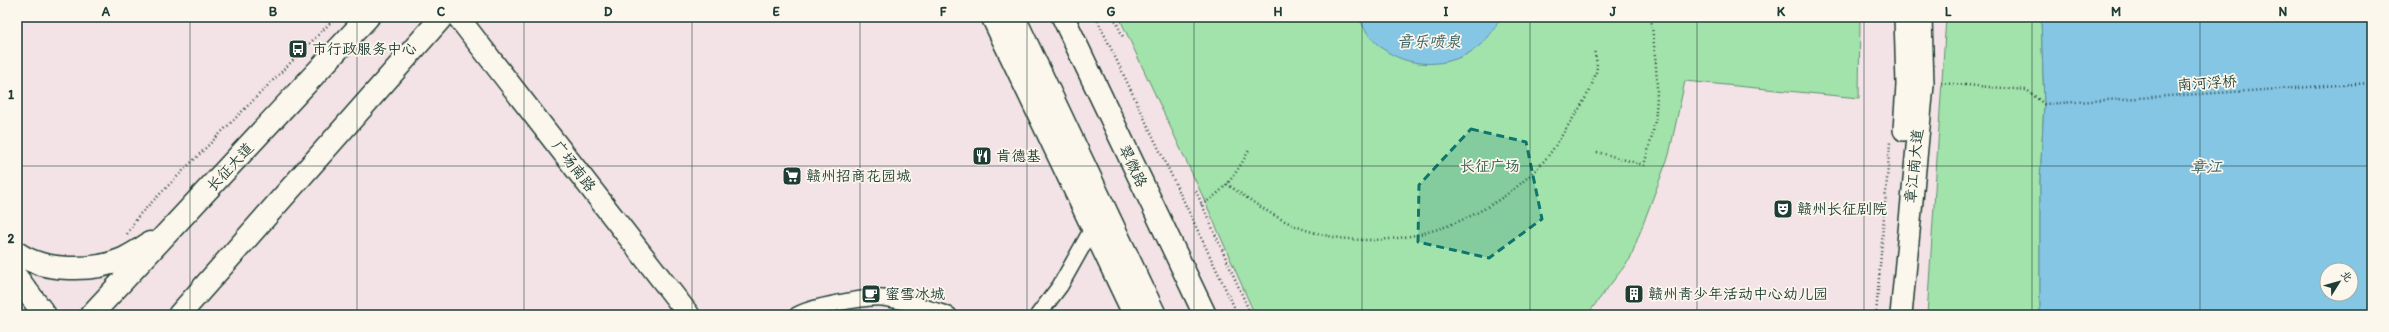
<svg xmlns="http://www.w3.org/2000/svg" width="2389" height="332" font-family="Itim,'LXGW WenKai TC',sans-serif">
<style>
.green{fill:#a2e2ab;stroke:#609070}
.water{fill:#85c6e5;stroke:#5c8f9e;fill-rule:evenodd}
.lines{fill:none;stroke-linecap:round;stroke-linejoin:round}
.street-casing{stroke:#1f3d34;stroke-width:18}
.secondary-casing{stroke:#1f3d34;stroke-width:24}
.primary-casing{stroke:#1f3d34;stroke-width:25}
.path{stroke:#1f3d34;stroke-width:2.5;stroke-dasharray:1 3;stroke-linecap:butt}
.street{stroke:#fbf7ec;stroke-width:15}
.secondary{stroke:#fbf7ec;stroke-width:21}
.primary{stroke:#fbf7ec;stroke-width:22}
.marked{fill:#0f766e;fill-opacity:0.2;stroke:#0f766e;stroke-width:3;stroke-dasharray:8 5;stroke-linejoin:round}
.grid{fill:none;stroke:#1f3d34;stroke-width:1;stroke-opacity:0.55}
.labels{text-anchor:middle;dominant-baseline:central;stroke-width:3.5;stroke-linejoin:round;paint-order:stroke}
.poi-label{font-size:15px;fill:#1f3d34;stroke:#fbf7ec;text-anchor:start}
.street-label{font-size:15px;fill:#1f3d34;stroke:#fbf7ec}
.park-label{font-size:15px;fill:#395e4c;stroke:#fbf7ec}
.water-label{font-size:16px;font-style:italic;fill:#385f60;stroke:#fbf7ec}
.neatline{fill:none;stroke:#1f3d34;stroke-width:1.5}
.grid-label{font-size:13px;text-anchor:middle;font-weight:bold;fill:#1f3d34}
</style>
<rect width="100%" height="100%" fill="#f3e3e6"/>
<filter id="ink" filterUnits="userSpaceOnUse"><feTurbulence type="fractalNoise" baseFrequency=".025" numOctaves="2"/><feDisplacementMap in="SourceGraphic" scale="8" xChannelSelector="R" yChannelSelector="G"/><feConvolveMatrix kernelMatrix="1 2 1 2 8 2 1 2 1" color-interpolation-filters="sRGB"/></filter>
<g filter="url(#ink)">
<path class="green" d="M1119 17H1860L1859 98 1685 81 1669 155 1630 259 1587 315H1255L1203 197Z
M1946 17H2041L2044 104 2040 181V315H1927Z"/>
<path class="water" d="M1359 17H1500C1476 78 1383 80 1359 17Z
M2041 17H2372V315H2040V181L2044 104ZM2327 270H2351V294H2327Z"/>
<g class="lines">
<defs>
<path id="street" d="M797 315C809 307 868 296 883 298 906 301 928 308 949 315
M1038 315 1060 286 1096 222"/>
<path id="secondary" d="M458 17 689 315
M992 17 1134 315
M1904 130 1907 85 1905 17
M1901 315 1923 85 1921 17"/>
<path id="primary" d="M1014 17 1155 315
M1063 17 1205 315
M17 253C44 272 93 272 123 259 132 255 141 249 150 243
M17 278 45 315
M91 315 368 17
M179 315 442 17"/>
</defs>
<use href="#street" class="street-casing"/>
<use href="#secondary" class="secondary-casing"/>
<use href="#primary" class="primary-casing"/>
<path class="path" d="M1096 17 1238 315
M1114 17 1123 37
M1167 17 1178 20
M1115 20 1131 17
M1941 83 2027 90 2044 104 2372 83
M1597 152 1644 165C1649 147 1655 129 1656 110 1659 80 1654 47 1651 17
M1227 184C1251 201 1276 219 1303 229 1386 258 1483 227 1541 164 1550 155 1557 143 1564 132 1576 113 1593 91 1597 67 1597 62 1595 55 1594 50
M1196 191 1251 315
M1201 205C1224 192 1237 173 1249 150
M127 234 139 215 336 17
M1876 315 1890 142"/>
<use href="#street" class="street"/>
<use href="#secondary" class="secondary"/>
<use href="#primary" class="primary"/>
</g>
</g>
<path class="marked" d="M1471 129 1526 142 1542 219 1489 258 1418 242 1419 185Z"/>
<path class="grid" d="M190 17V315M357 17V315M524 17V315M692 17V315M860 17V315M1027 17V315M1194 17V315M1362 17V315M1530 17V315M1697 17V315M1864 17V315M2032 17V315M2200 17V315M17 166H2372"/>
<defs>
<symbol id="bus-square" viewBox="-11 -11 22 22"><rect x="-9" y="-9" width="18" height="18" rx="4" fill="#1f3d34" stroke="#fbf7ec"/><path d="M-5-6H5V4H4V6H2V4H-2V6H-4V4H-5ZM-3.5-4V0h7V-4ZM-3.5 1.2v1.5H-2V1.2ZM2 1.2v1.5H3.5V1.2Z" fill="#fff"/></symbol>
<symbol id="restaurant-square" viewBox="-11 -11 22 22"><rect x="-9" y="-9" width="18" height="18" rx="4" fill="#1f3d34" stroke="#fbf7ec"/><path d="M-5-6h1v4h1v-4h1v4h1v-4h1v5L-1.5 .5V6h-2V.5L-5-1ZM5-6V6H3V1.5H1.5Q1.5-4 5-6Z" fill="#fff"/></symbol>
<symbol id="supermarket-square" viewBox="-11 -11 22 22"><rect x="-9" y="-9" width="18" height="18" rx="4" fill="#1f3d34" stroke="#fbf7ec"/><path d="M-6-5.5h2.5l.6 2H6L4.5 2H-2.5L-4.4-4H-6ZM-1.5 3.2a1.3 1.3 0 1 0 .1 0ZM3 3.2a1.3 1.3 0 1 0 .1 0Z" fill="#fff"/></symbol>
<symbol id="theatre-square" viewBox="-11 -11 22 22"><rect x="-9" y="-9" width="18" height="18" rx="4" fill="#1f3d34" stroke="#fbf7ec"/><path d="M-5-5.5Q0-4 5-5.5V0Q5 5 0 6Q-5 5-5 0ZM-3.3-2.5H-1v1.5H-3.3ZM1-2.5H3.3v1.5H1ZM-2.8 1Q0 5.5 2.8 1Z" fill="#fff"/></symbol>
<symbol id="cafe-square" viewBox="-11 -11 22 22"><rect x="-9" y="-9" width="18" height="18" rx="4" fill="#1f3d34" stroke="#fbf7ec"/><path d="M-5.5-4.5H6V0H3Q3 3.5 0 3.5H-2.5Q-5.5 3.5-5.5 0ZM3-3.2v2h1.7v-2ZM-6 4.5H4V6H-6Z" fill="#fff"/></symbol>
<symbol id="building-square" viewBox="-11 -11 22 22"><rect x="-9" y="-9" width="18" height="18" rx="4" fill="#1f3d34" stroke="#fbf7ec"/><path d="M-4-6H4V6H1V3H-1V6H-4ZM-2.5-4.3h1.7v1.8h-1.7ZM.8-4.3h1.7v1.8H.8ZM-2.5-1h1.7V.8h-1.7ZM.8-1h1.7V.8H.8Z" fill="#fff"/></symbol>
</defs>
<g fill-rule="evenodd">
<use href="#bus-square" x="287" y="38" width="22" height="22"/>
<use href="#restaurant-square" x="971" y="145" width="22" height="22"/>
<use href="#supermarket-square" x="781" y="165" width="22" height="22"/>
<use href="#theatre-square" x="1772" y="198" width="22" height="22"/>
<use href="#cafe-square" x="860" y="283" width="22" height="22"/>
<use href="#building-square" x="1623" y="283" width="22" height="22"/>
</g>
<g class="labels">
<g class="poi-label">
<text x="312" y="49">市行政服务中心</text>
<text x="996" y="156">肯德基</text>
<text x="806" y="176">赣州招商花园城</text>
<text x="1797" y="209">赣州长征剧院</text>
<text x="885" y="294">蜜雪冰城</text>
<text x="1648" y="294">赣州青少年活动中心幼儿园</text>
</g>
<g class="street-label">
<text transform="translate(2207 83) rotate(-4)">南河浮桥</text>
<text transform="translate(574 166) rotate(52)">广场南路</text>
<text transform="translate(1133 166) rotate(64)">翠微路</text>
<text transform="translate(1914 166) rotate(-84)">章江南大道</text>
<text transform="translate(230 167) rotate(-47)">长征大道</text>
</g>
<g class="park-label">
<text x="1490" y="166">长征广场</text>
</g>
<g class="water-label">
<text x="1429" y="41">音乐喷泉</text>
<text x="2206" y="166">章江</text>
</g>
</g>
<rect width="2389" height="332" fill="none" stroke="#fbf7ec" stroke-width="44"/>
<g transform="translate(2339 282) rotate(53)"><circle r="19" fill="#fbf7ec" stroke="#a3ada2"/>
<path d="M0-3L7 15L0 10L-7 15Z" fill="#1f3d34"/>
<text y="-6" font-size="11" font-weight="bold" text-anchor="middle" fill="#1f3d34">北</text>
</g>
<rect x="22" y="22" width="2345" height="288" class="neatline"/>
<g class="grid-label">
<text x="106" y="16">A</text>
<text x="273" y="16">B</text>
<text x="441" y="16">C</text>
<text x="608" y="16">D</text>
<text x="776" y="16">E</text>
<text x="943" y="16">F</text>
<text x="1111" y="16">G</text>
<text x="1278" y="16">H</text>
<text x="1446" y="16">I</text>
<text x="1613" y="16">J</text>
<text x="1781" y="16">K</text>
<text x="1948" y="16">L</text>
<text x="2116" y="16">M</text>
<text x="2283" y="16">N</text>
<text x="11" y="99">1</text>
<text x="11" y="243">2</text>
</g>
</svg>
